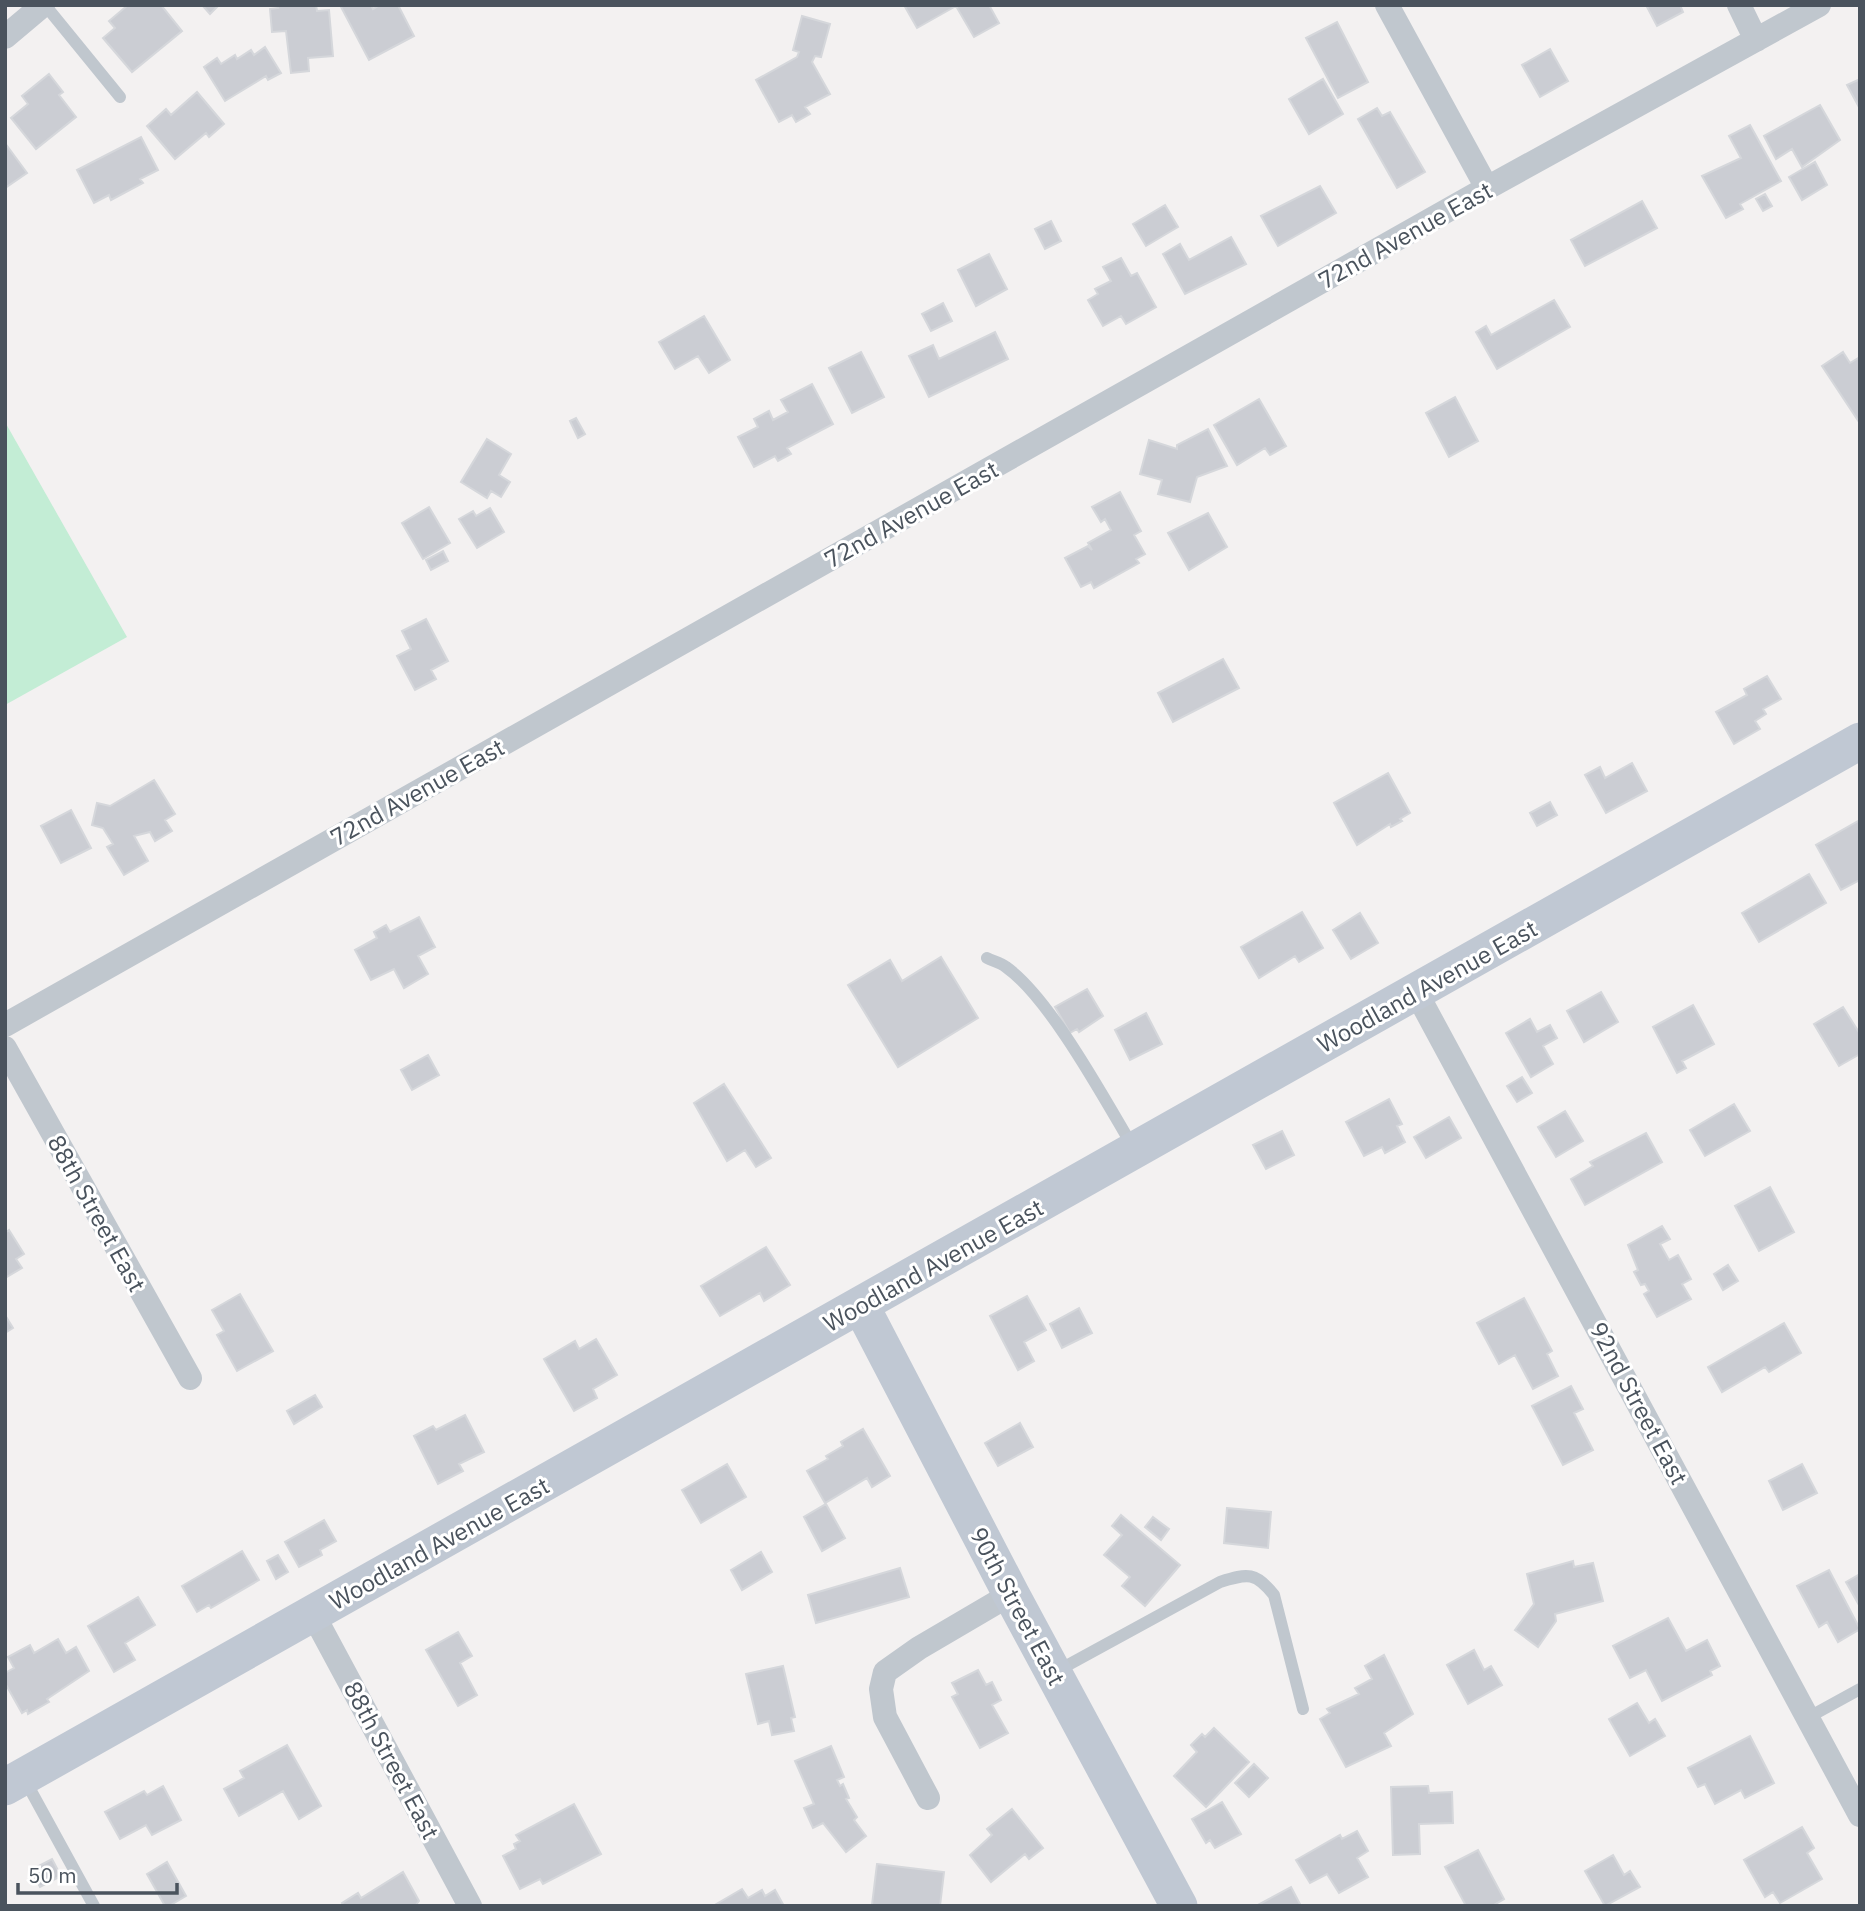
<svg xmlns="http://www.w3.org/2000/svg" width="1865" height="1911" font-family="'IBM Plex Sans',sans-serif">
<style>
.green{fill:#c3edd5}
.building{fill:#cbcdd3;stroke:#d5d7db;stroke-width:2}
.lines{fill:none;stroke-linecap:round;stroke-linejoin:round}
.lane{stroke:#c0c7ce;stroke-width:12}
.street{stroke:#c0c7ce;stroke-width:24}
.secondary{stroke:#c0c8d3;stroke-width:37}
.labels{text-anchor:middle;dominant-baseline:central;stroke-width:6;stroke-linejoin:round;paint-order:stroke}
.street-label{font-size:24px;fill:#4a535d;stroke:#fff}
</style>
<rect width="100%" height="100%" fill="#f3f1f1"/>
<path class="green" d="M5 422 127 637 5 705Z"/>
<path class="building" d="M128 5H161L182 31 132 72 103 38 115 28 109 21Z
M202 5H219L210 14Z
M277 5H316L317 11 329 10 333 56 308 58 309 71 291 73 286 31 272 32 270 9 278 8Z
M340 5H371L373 9 380 5H398L414 36 369 60Z
M904 5H989L999 23 974 37 956 6 917 28Z
M1646 5H1680L1683 12 1657 26Z
M802 16 830 24 821 57 815 56 812 62 830 94 805 107 810 114 796 122 792 115 779 122 756 80 797 57 799 52 793 50Z
M1337 22 1368 82 1338 98 1306 38Z
M265 47 281 73 268 80 266 76 225 101 204 67 217 58 221 64 235 55 237 59 251 50 254 55Z
M1550 49 1568 81 1540 97 1522 65Z
M49 74 63 92 59 95 76 117 36 149 11 118 28 104 22 96Z
M1323 79 1343 114 1309 134 1289 99Z
M1860 79V109L1847 85Z
M197 92 224 124 209 137 206 133 175 159 147 126 166 109 171 115Z
M1820 105 1840 140 1802 167 1792 149 1776 159 1764 136Z
M1377 108 1382 116 1390 112 1425 172 1397 188 1358 119Z
M1750 125 1781 181 1740 204 1743 209 1726 218 1702 176 1741 158 1729 136Z
M141 137 158 170 140 179 143 183 111 200 109 195 94 203 77 170Z
M5 143 27 173 5 188Z
M1815 162 1827 185 1802 200 1789 177Z
M1320 186 1336 213 1278 246 1261 216Z
M1765 194 1772 206 1763 211 1756 199Z
M1642 201 1657 228 1585 266 1571 240Z
M1165 205 1178 227 1146 246 1133 224Z
M1051 221 1061 241 1045 249 1035 229Z
M1231 237 1246 264 1185 294 1163 254 1180 244 1189 260Z
M989 254 1007 289 976 306 958 270Z
M1121 258 1131 276 1137 273 1156 307 1126 324 1121 316 1103 326 1088 300 1098 294 1095 289 1111 281 1103 267Z
M1554 300 1570 327 1497 369 1476 332 1486 326 1491 335Z
M943 303 952 321 931 331 922 314Z
M704 316 730 360 709 373 698 356 675 369 659 342Z
M995 332 1008 359 929 397 909 356 933 345 939 359Z
M861 352 884 397 852 413 829 368Z
M1843 352 1850 363 1860 357 1859 422 1822 366Z
M812 384 833 424 787 448 791 454 778 461 775 456 754 467 738 437 758 427 754 419 769 411 773 420 788 412 781 400Z
M1455 397 1478 441 1449 457 1426 413Z
M1259 399 1286 446 1270 455 1265 448 1237 465 1214 425Z
M576 418 585 434 578 438 570 421Z
M1208 429 1227 466 1197 477 1190 502 1158 494 1162 480 1140 474 1149 440 1177 449V445Z
M487 439 511 454 499 475 510 482 501 497 491 491 487 498 461 482Z
M1120 492 1141 531 1134 535 1145 554 1136 559 1139 563 1094 588 1091 582 1081 587 1065 558 1088 546 1092 550 1088 543 1111 530 1105 519 1101 522 1092 507Z
M429 507 450 543 423 559 402 523Z
M490 508 504 532 477 548 459 519 473 511 476 516Z
M1208 513 1227 547 1189 570 1168 533Z
M443 551 448 561 431 570 426 560Z
M426 619 448 661 431 670 436 679 415 690 397 656 411 649 402 631Z
M1223 659 1239 688 1173 722 1158 693Z
M1767 676 1781 699 1763 709 1766 714 1755 721 1760 729 1734 744 1716 712 1747 695 1744 689Z
M1632 763 1647 791 1606 813 1585 775 1600 767 1605 778Z
M1388 773 1410 813 1400 819 1402 821 1391 827 1390 824 1357 845 1334 803Z
M154 780 175 814 165 820 172 831 155 841 150 832 134 836 148 861 124 875 107 847 113 844 103 828 92 825 97 803 110 806Z
M1550 802 1557 815 1537 826 1530 813Z
M71 810 91 848 61 863 41 826Z
M1860 820V880L1841 890 1816 845Z
M1809 874 1826 903 1759 942 1742 913Z
M1302 912 1323 948 1299 962 1295 956 1259 978 1241 947Z
M1360 913 1378 943 1351 959 1333 930Z
M419 917 435 947 418 956 428 974 404 988 394 969 371 980 355 950 377 938 374 932 386 925 390 932Z
M941 957 978 1018 898 1067 848 985 890 960 902 981Z
M1087 989 1103 1016 1079 1032 1077 1029 1070 1033 1055 1007Z
M1601 992 1618 1022 1584 1042 1567 1011Z
M1693 1005 1714 1044 1682 1061 1686 1068 1677 1073 1653 1027Z
M1843 1007 1860 1034V1054L1839 1066 1814 1024Z
M1146 1013 1162 1044 1130 1060 1115 1030Z
M1530 1019 1537 1032 1550 1025 1557 1038 1543 1046 1553 1064 1531 1077 1506 1033Z
M428 1055 439 1075 412 1090 401 1070Z
M1522 1077 1532 1093 1517 1102 1507 1086Z
M724 1084 771 1158 756 1167 745 1150 727 1161 694 1103Z
M1389 1099 1402 1124 1397 1126 1405 1142 1385 1153 1382 1147 1364 1156 1346 1122Z
M1734 1104 1750 1131 1705 1156 1690 1130Z
M1565 1111 1583 1141 1556 1157 1538 1127Z
M1449 1117 1461 1138 1426 1158 1414 1137Z
M1282 1131 1294 1155 1266 1169 1253 1145Z
M1646 1133 1662 1162 1585 1205 1571 1179 1593 1166 1590 1162Z
M1770 1187 1794 1232 1759 1251 1735 1206Z
M1662 1226 1670 1239 1660 1244 1669 1260 1678 1255 1691 1279 1682 1284 1691 1299 1657 1317 1644 1294 1649 1291 1645 1284 1641 1285 1634 1272 1638 1270 1628 1245Z
M9 1230 24 1254 16 1259 22 1268 5 1278V1233Z
M766 1247 790 1285 764 1301 760 1293 720 1316 701 1286Z
M1728 1265 1738 1281 1723 1290 1714 1274Z
M240 1294 273 1351 237 1371 217 1335 224 1331 212 1310Z
M1027 1296 1046 1330 1024 1342 1034 1361 1018 1370 990 1316Z
M1524 1298 1552 1351 1547 1354 1558 1376 1533 1389 1515 1355 1499 1364 1477 1323Z
M1079 1308 1092 1333 1062 1348 1050 1324Z
M5 1315 13 1328 5 1333Z
M1784 1323 1801 1353 1769 1372 1765 1367 1722 1392 1708 1367Z
M596 1339 617 1375 593 1389 597 1398 574 1411 544 1359 575 1341 579 1349Z
M1571 1386 1583 1409 1574 1413 1593 1450 1563 1465 1532 1406Z
M315 1395 322 1407 294 1424 287 1411Z
M465 1415 484 1452 459 1464 463 1471 438 1484 414 1436 433 1426 436 1430Z
M1020 1423 1033 1447 998 1466 985 1443Z
M863 1429 890 1476 872 1487 867 1478 825 1503 807 1471 828 1459 826 1456 843 1446 841 1442Z
M727 1464 746 1497 701 1523 682 1490Z
M1802 1464 1817 1493 1783 1510 1769 1481Z
M826 1504 845 1538 822 1551 804 1517Z
M1227 1508 1271 1512 1268 1548 1224 1543Z
M1121 1515 1180 1565 1145 1606 1122 1586 1130 1577 1104 1555 1122 1535 1112 1526Z
M1153 1517 1169 1529 1161 1540 1145 1527Z
M324 1520 336 1541 320 1550 322 1555 299 1567 285 1542Z
M242 1551 259 1580 211 1608 209 1605 197 1612 182 1586Z
M761 1552 772 1572 742 1590 731 1570Z
M278 1555 288 1572 276 1579 267 1561Z
M1573 1561 1574 1567 1593 1563 1603 1601 1555 1614 1556 1621 1538 1647 1515 1630 1534 1604 1527 1574Z
M900 1568 909 1597 816 1623 808 1595Z
M1829 1570 1860 1629 1838 1642 1827 1622 1819 1627 1797 1586Z
M1860 1574V1604L1859 1605 1846 1582Z
M138 1597 155 1625 125 1643 135 1660 114 1672 88 1626Z
M1668 1618 1686 1651 1707 1640 1720 1666 1710 1671 1712 1675 1662 1701 1646 1670 1630 1678 1613 1646Z
M458 1632 472 1656 460 1663 477 1695 458 1706 426 1650Z
M58 1639 66 1653 76 1647 89 1671 47 1699 49 1702 28 1714 27 1710 22 1713 5 1683V1673L14 1668 8 1657 30 1645 34 1653Z
M1474 1650 1484 1670 1491 1666 1502 1685 1468 1704 1447 1665Z
M1384 1655 1413 1714 1384 1733 1391 1746 1346 1767 1320 1719 1330 1713 1327 1709 1359 1694 1355 1688 1372 1679 1365 1666Z
M783 1666 795 1717 791 1718 794 1731 772 1735 769 1721 758 1724 746 1674Z
M978 1670 986 1685 992 1682 1001 1700 992 1705 1008 1733 980 1748 952 1697 958 1694 952 1683Z
M1637 1703 1649 1723 1655 1719 1665 1736 1630 1756 1609 1719Z
M1214 1728 1249 1762 1206 1807 1174 1776 1197 1752 1191 1745 1202 1734 1205 1737Z
M1750 1736 1774 1783 1745 1798 1741 1790 1715 1804 1705 1784 1698 1787 1688 1768Z
M287 1745 321 1806 299 1819 283 1791 239 1816 224 1789 244 1778 240 1771Z
M831 1746 844 1777 837 1780 840 1786 843 1784 849 1798 846 1799 857 1817 854 1820 866 1836 846 1852 823 1823 813 1828 804 1808 814 1804 795 1761Z
M1254 1764 1268 1778 1249 1797 1235 1783Z
M163 1786 181 1820 152 1835 146 1825 120 1839 105 1812 144 1791 147 1795Z
M1428 1786 1429 1793 1452 1792 1453 1823 1419 1824 1420 1854 1393 1855 1391 1787Z
M1222 1802 1241 1834 1215 1848 1210 1840 1206 1843 1192 1819Z
M574 1804 601 1854 543 1884 540 1879 520 1889 503 1856 516 1849 514 1844 520 1841 516 1835Z
M1012 1809 1043 1848 1029 1859 1025 1854 991 1882 970 1855 992 1835 987 1829Z
M1802 1827 1814 1848 1807 1853 1822 1879 1780 1903 1773 1892 1765 1897 1744 1860Z
M1357 1831 1368 1851 1357 1858 1368 1877 1339 1893 1327 1874 1310 1883 1296 1860 1340 1835 1342 1839Z
M1478 1850 1504 1899 1492 1906H1466L1445 1867Z
M1613 1855 1624 1875 1630 1871 1640 1887 1605 1906 1585 1871Z
M52 1859 61 1876 40 1887 31 1870Z
M167 1862 186 1896 169 1906H165L147 1874Z
M877 1864 944 1872 940 1906 872 1905Z
M403 1872 419 1901 415 1906H344L342 1903 358 1893 361 1898Z
M1291 1887 1301 1906H1256Z
M742 1889 748 1898 762 1890 765 1896 775 1890 784 1906H713Z"/>
<g class="lines">
<path class="lane" d="M45 5 120 97
M987 958C993 961 1001 963 1006 967 1050 998 1105 1100 1133 1147
M1057 1671 1220 1582C1248 1573 1256 1572 1274 1595L1303 1709
M1809 1717 1860 1689
M25 1780 94 1906"/>
<path class="street" d="M1387 5 1487 188
M1739 5 1756 40
M5 37 43 5
M1416 992 1860 1815
M5 1025 1487 188 1819 5
M5 1048 190 1378
M313 1614 470 1906
M928 1798 885 1717 881 1689 885 1672 919 1648 1011 1594"/>
<path class="secondary" d="M861 1306 1011 1594 1179 1906
M5 1787 1860 741"/>
</g>
<g class="labels">
<g class="street-label">
<text transform="translate(1405 235) rotate(-29)">72nd Avenue East</text>
<text transform="translate(911 514) rotate(-29)">72nd Avenue East</text>
<text transform="translate(417 792) rotate(-29)">72nd Avenue East</text>
<text transform="translate(1427 986) rotate(-29)">Woodland Avenue East</text>
<text transform="translate(97 1213) rotate(61)">88th Street East</text>
<text transform="translate(933 1265) rotate(-29)">Woodland Avenue East</text>
<text transform="translate(1639 1403) rotate(62)">92nd Street East</text>
<text transform="translate(439 1543) rotate(-29)">Woodland Avenue East</text>
<text transform="translate(1018 1606) rotate(62)">90th Street East</text>
<text transform="translate(392 1760) rotate(62)">88th Street East</text>
</g>
</g>
<rect width="1865" height="1911" fill="none" stroke="#4a535d" stroke-width="14"/>
<path d="M18 1883v10h159v-10" fill="none" stroke="#4a535d" stroke-width="3.5"/>
<text x="28" y="1883" font-size="21" fill="#4a535d" stroke="#ffffff" stroke-width="5" paint-order="stroke">50 m</text>
</svg>
